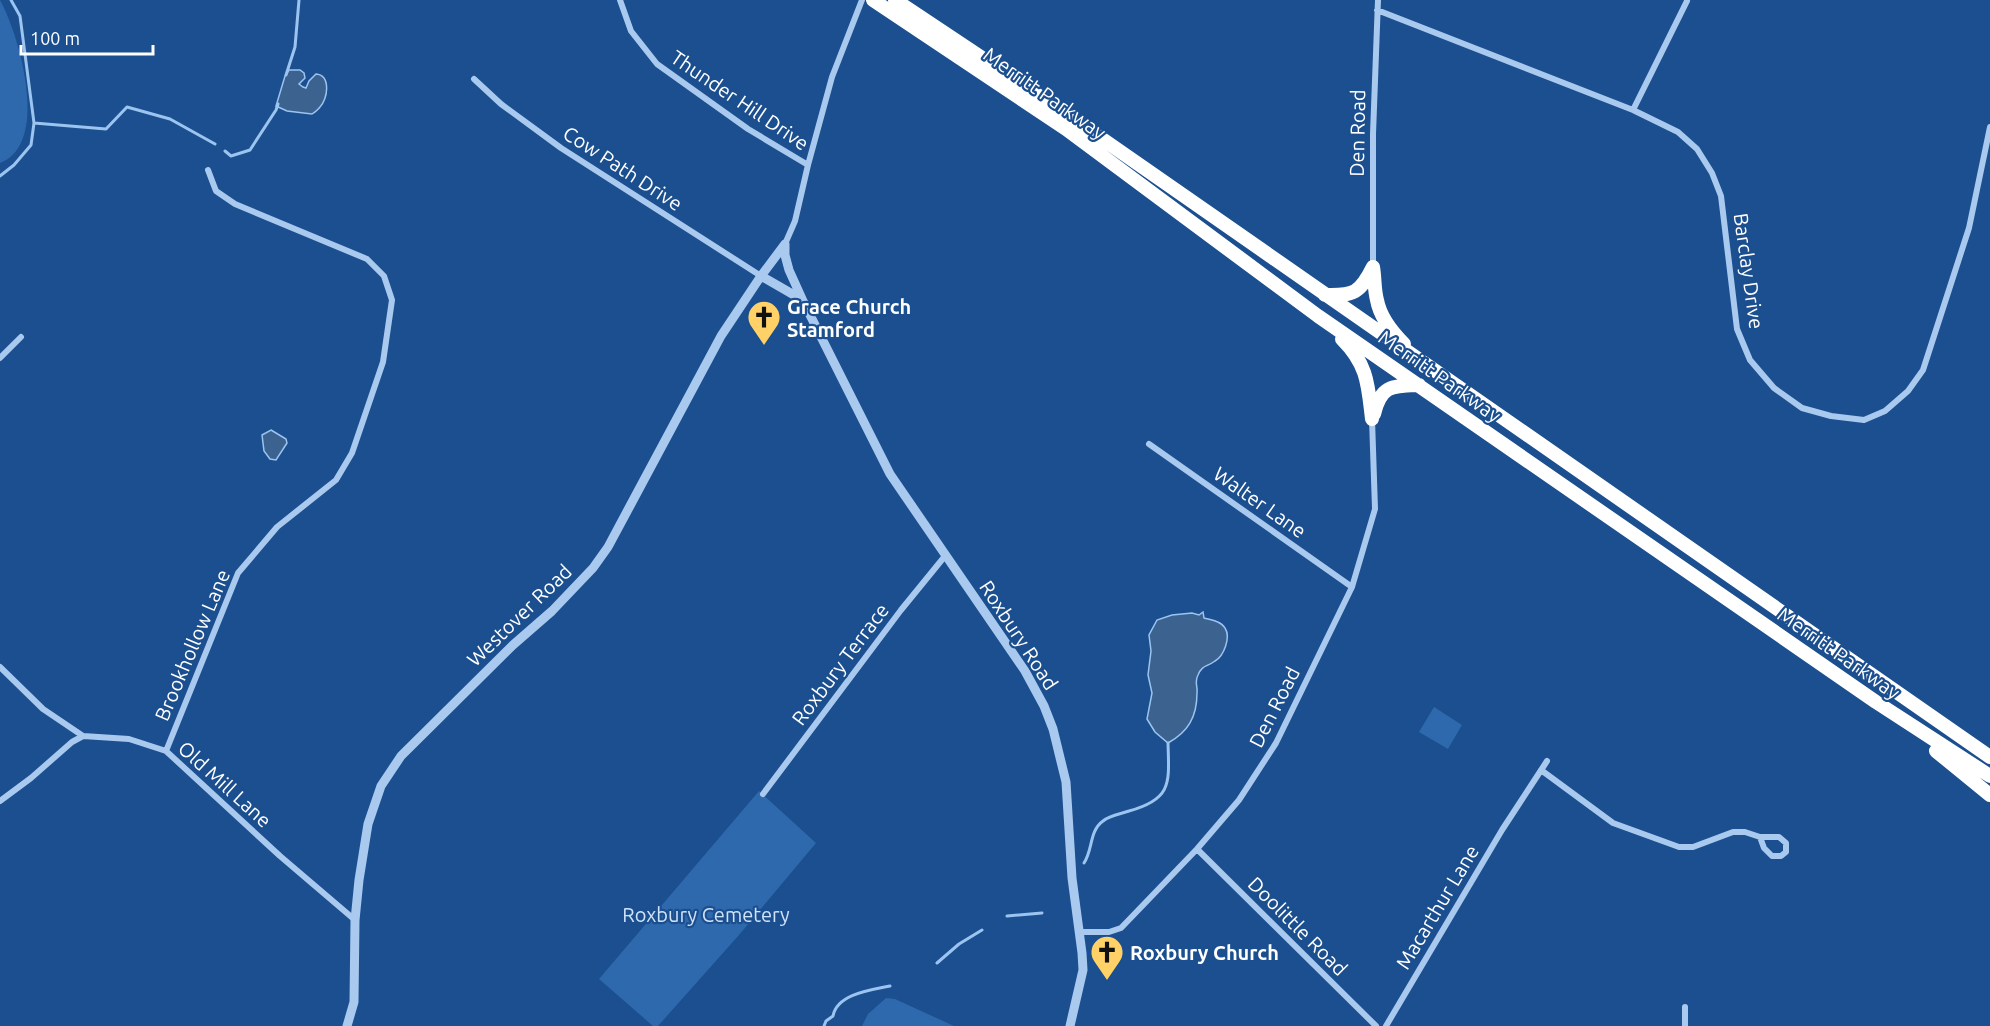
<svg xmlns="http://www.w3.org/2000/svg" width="1990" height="1026" font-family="Ubuntu,sans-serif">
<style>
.green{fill:#2e69ad}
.water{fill:#3c6290;stroke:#9cc4f0;stroke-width:1.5}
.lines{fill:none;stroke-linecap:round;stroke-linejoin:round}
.stream{stroke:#9cc4f0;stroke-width:3}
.minor{stroke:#a9c9ee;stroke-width:6}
.tertiary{stroke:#a9c9ee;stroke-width:9}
.motorway{stroke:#fff;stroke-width:14}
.labels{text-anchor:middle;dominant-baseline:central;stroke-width:4.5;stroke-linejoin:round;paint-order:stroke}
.street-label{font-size:20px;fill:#fff;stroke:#1b4f8f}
.poi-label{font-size:20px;font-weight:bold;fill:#fff;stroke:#1b4f8f;text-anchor:start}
.park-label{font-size:20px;fill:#cfe3fa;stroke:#1b4f8f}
</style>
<rect width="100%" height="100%" fill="#1b4f8f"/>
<path class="green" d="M0 0C19 34 51 144 0 163Z
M1434 707 1462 725 1448 749 1419 732Z
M759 791 816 843 739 935 658 1026H653L599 979Z
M886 998 895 999 954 1026H862L868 1014Z"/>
<path class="water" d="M289 70H300L304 73 305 78 299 84 303 87 306 88 309 81 316 74C331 75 328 99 320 107 318 110 315 112 312 114L287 111 276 106 285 76Z
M271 430 286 439 287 443 276 460 270 459 264 451 262 435Z
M1203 612 1204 618C1211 620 1221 621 1225 628 1231 637 1224 656 1215 661 1207 667 1202 665 1198 675 1194 682 1198 686 1197 693 1197 717 1188 732 1168 743L1155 732 1147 719 1152 693 1148 675 1151 651 1149 635 1157 620 1172 615 1192 613 1199 615Z"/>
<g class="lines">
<path class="stream" d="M286 75 295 47 299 0
M34 123 106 129 127 107 170 119 215 144
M225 151 231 156 250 150 276 110 278 104
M0 176 14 165 31 145 34 123 20 16 11 0
M1084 863C1093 850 1089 831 1103 821 1110 815 1121 814 1129 811 1173 799 1169 782 1168 743
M1007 916 1042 913
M937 963 959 944 982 930
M824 1026 826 1021 833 1016C837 994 871 990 890 986"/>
<path class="minor" d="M620 0 631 31 657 64 748 129 808 165
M1377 10 1633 110 1678 132 1697 149 1712 173 1721 196 1737 329 1750 360 1774 388 1802 408 1831 416 1864 420 1885 411 1908 391 1923 370 1969 228 1990 127
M474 79 501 104 561 148 761 276
M1633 110 1687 1
M785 244 795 221 808 165 832 77 862 0
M1373 266V134L1378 0
M0 358 21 337
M1149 444 1352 587
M0 667 43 709 83 736 129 739 166 751 280 856 355 920
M166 751 238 573 277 527 336 480 352 453 383 362 392 300 384 276 367 259 235 204 216 191 208 170
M1541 770 1613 823 1679 847H1693L1733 832H1745L1760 837H1779L1786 843V852L1781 856H1772L1764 848 1760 837
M763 794 901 610 945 556
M0 801 31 778 72 742 83 736
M1197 849 1376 1026
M1080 932H1109L1121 928 1197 849 1239 800 1276 743 1352 587 1375 509 1372 419
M1685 1007V1026
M1386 1026 1502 830 1547 761"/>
<path class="tertiary" d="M785 244V255L789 270 803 301 890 474 1025 671 1044 706 1053 729 1066 782 1072 878 1082 953 1083 970 1070 1026
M761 276 801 299
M347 1026 354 1002 355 920 359 880 368 824 381 786 401 756 513 645 552 611 593 568 608 547 721 336 761 276 785 244"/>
<path class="motorway" d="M873 0 1066 129 1318 316 1876 702 1990 776
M895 0 1075 120 1990 757
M1373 267C1375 278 1374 289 1377 300 1380 317 1392 332 1404 344
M1325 295C1354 296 1360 293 1373 267
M1342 339C1368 365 1368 385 1372 419
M1374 414C1381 385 1392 386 1419 385
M1936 751 1990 795"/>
</g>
<defs>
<symbol id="church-pin" viewBox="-11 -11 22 30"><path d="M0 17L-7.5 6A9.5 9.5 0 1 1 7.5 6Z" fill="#ffd166" stroke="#1b4f8f"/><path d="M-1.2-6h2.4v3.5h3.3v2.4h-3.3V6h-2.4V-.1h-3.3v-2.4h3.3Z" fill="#111"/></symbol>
</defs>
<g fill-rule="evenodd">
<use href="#church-pin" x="745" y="298" width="38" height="52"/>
<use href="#church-pin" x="1088" y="933" width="38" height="52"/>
</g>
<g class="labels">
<g class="street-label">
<text transform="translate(1045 93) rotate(35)">Merritt Parkway</text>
<text transform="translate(740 100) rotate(34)">Thunder Hill Drive</text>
<text transform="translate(1357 133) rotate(-89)">Den Road</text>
<text transform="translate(623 168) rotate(33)">Cow Path Drive</text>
<text transform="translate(1749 271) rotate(82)">Barclay Drive</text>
<text transform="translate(1440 376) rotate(35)">Merritt Parkway</text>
<text transform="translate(1260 502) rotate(35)">Walter Lane</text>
<text transform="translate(519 615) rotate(-44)">Westover Road</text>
<text transform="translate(1019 635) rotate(57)">Roxbury Road</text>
<text transform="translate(192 645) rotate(-67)">Brookhollow Lane</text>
<text transform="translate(1839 653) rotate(35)">Merritt Parkway</text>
<text transform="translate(840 664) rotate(-53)">Roxbury Terrace</text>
<text transform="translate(1274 707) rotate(-63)">Den Road</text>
<text transform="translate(225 784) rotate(42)">Old Mill Lane</text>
<text transform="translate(1437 907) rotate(-59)">Macarthur Lane</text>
<text transform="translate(1298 926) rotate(45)">Doolittle Road</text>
</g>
<g class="poi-label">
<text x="787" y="306">Grace Church<tspan x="787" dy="23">Stamford</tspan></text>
<text x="1130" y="952">Roxbury Church</text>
</g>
<g class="park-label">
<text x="706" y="914">Roxbury Cemetery</text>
</g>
</g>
<path d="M21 45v9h132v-9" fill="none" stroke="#ffffff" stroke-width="3"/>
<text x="30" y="45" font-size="18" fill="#ffffff" stroke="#1b4f8f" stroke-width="4.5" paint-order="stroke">100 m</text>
</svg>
